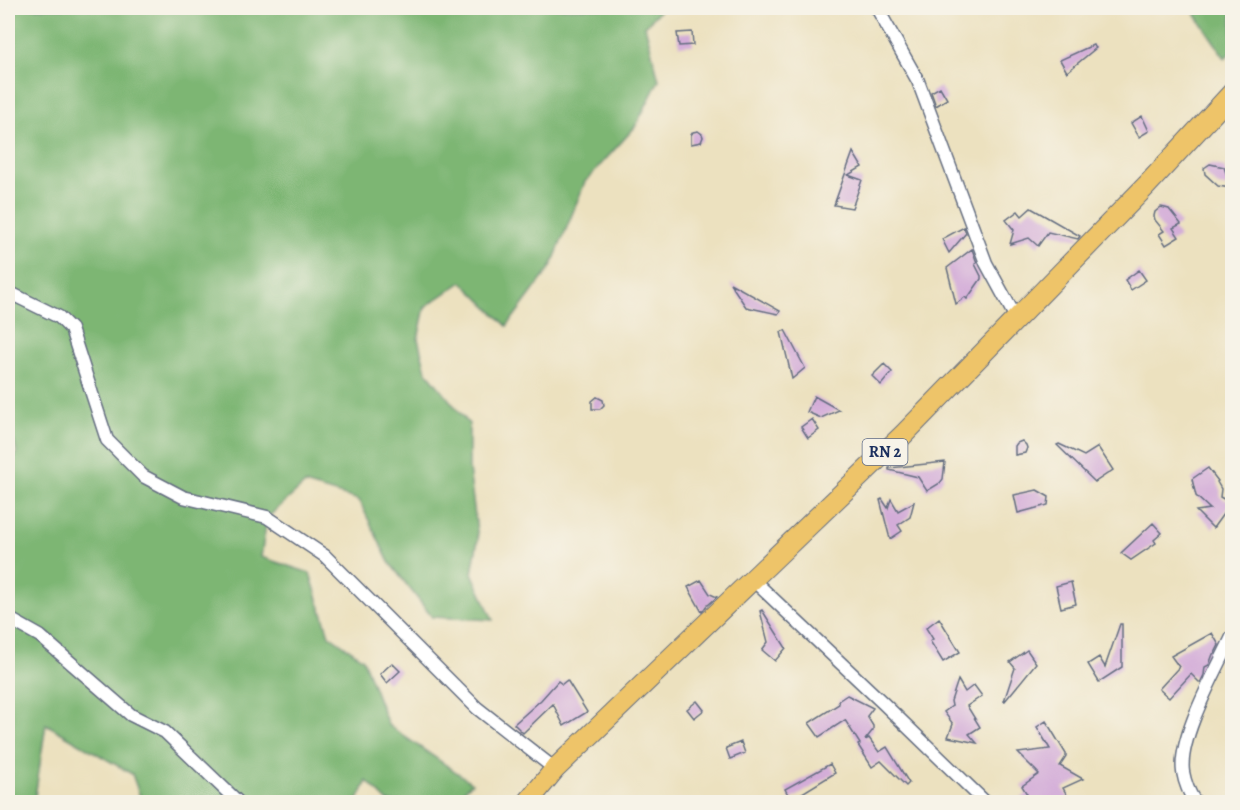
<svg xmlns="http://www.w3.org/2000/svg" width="1240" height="810" font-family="Alegreya,serif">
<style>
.forest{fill:#7db673;stroke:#4c7268;stroke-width:1.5}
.building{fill:#d3acd8}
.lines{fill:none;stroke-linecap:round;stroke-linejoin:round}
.street-casing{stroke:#646d80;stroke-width:15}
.primary-casing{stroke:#646d80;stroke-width:22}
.street{stroke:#fff;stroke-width:12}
.primary{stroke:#eec469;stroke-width:20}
.labels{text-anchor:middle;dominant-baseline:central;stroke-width:4.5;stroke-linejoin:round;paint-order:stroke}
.shield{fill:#f7f3e8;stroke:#5d6a87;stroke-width:1.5}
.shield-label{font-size:16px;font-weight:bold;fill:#1b2f5e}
</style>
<rect width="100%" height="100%" fill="#f7f3e8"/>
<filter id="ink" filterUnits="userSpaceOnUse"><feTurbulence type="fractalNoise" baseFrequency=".0167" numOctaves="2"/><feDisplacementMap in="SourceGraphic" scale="12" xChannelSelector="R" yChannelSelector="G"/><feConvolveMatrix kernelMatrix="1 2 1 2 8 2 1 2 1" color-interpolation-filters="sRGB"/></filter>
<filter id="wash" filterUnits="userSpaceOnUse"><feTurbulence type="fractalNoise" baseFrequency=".008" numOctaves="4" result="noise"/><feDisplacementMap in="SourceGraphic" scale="24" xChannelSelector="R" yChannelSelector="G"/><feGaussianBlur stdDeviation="1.35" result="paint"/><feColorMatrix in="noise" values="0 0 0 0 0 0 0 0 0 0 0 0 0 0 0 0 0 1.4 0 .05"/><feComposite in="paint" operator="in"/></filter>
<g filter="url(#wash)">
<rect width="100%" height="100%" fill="#ece1bf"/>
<path class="forest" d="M8 8H662L645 26 659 80 635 127 585 182 551 267 507 326 462 282 425 307 418 339 426 371 469 424V469L478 539 472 573 493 620 432 617 389 562 359 500 305 484 267 518 261 557 310 573 329 635 363 659 388 725 472 783 452 802H388L367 781 357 802H142L132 774 46 724 35 797 42 802H8V547L14 535 12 521 8 513V463L17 454 14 441 8 432Z
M1191 8H1232V51L1225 58Z"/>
<g id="blocks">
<path class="building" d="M692 32 693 45 679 46 677 33Z
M1093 45 1096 48 1067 72 1060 60Z
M940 87 947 99 936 106 931 92Z
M1142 116 1149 131 1139 137 1131 123Z
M698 131 702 134 703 137 701 142 691 144V135L693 132Z
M853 152 862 167 848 175 862 180 852 208 834 205Z
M1210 164 1224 167 1231 188 1218 186 1205 174 1204 168Z
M1161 207 1169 209 1181 224 1173 228 1179 237 1166 245 1159 234 1164 231 1155 220 1154 216 1155 212Z
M1031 208 1080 236 1078 239 1048 232 1038 246 1029 238 1010 244 1014 230 1006 220 1018 211 1022 216Z
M964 227 966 233 949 253 942 239Z
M972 249 977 263 975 264 981 276V279L967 299 965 297 956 304 947 268Z
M1139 270 1146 280 1131 290 1125 280Z
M730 283 780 311 778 314 746 307Z
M785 330 805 368 792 379 781 332Z
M884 364 892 372 881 385 872 376Z
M814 396 839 410 821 418 807 412Z
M597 397 603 400 604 405 600 409H592V401Z
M812 419 819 430 808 438 801 427Z
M1022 441 1026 445 1027 448 1025 453 1015 455V446L1017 443Z
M1059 444 1084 456 1098 447 1113 470 1095 482 1057 445Z
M945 462 943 479 940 483 927 491 918 477 889 470V468Z
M1208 468 1218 481 1217 482 1221 489 1220 497 1231 503 1213 528 1196 511 1210 509 1196 496 1192 479Z
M1037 490 1049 497 1048 505 1018 513 1014 495Z
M882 499 888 508 891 499 898 511 914 502 910 517 898 525 902 531 890 539 880 500Z
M1153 523 1162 533 1154 540 1156 543 1131 560 1121 553Z
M701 580 710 594 717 597 708 605H707L702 612 688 587Z
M1071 582 1076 604 1061 608 1056 586Z
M762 610 786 648 775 661 762 650 768 642 760 611Z
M939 618 960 652 943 662 930 641 933 639 926 628Z
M1120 624H1122V667L1099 682 1088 664 1099 657 1105 667Z
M1212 633 1219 645 1215 653 1213 654 1209 665 1205 667 1204 675 1200 683 1191 674 1169 698 1159 689 1179 667 1171 656Z
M1027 650 1036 663 1005 701H1004L1015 668 1010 662Z
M392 663 400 671 387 683 380 674Z
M567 680 587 712 564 726 553 704 523 733 514 724 541 700 558 681 562 684Z
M958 680 965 692 974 685 982 696 967 706 980 727 969 734 977 743 948 737 953 724 944 712 952 706 951 701Z
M847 695 873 708 867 716 873 726V730L865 740 869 738 879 752 887 747 909 783 906 786 881 761 872 767 858 745 860 744 845 720 819 737 809 723 839 704 838 701Z
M697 701 704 710 694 718 687 709Z
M1046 721 1066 754V757L1060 766 1083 779 1063 788 1071 802H1016L1027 794 1022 786 1039 774 1018 753 1050 749 1037 727Z
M741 742 745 753 730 759 726 748Z
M830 764 835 773 791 800 785 789Z"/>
</g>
</g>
<g filter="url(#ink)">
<use href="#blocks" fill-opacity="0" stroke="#646d80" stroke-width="1.5"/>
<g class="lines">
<defs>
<path id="street" d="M877 8 918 81 986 263 1016 318
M8 292 59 317 71 329 107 440 143 476 183 497 267 517 325 556 477 708 555 769
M752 579 884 704 985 802
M8 618 40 636 131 715 165 732 238 802
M1195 802C1189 793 1185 783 1183 772 1178 737 1217 670 1232 637"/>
<path id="primary" d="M528 802 555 769 904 434 1147 185 1232 93"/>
</defs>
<use href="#street" class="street-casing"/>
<use href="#primary" class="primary-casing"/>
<use href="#street" class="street"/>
<use href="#primary" class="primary"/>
</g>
</g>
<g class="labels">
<rect class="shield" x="862.5" y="439" width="45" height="26" rx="4.5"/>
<g class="shield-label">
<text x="885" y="452">RN 2</text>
</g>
</g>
<rect width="1240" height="810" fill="none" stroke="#f7f3e8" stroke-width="30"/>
</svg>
